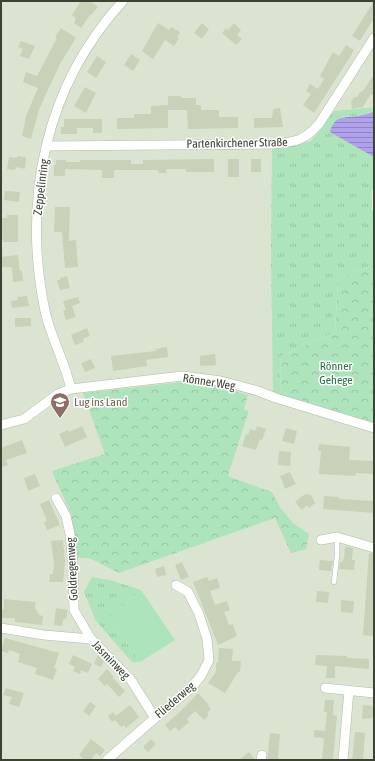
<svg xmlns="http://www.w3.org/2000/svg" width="375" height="761" font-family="'Asap Condensed',sans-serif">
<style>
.residential{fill:#dbe4d1;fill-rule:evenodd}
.grass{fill:url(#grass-tufts)}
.forest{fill:url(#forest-crowns)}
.pitch{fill:#ade4bb}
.water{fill:url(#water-rules)}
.building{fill:#c7d2b9}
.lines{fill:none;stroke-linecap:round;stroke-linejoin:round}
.service-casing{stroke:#b2bba6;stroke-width:5.5}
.minor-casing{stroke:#b2bba6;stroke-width:10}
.service{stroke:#fff;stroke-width:4.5}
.minor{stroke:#fff;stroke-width:9}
.labels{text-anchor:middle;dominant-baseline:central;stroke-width:3;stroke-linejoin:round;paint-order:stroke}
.street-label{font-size:12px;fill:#3c4234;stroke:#fff}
.park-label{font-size:12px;fill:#2a7048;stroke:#fff}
.education-label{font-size:12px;fill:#785e54;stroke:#fff;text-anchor:start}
</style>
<defs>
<pattern id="grass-tufts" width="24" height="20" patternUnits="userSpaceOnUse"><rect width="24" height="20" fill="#ade4bb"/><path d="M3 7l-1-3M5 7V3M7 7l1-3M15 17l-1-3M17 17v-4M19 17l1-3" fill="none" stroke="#96c5a1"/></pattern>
<pattern id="forest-crowns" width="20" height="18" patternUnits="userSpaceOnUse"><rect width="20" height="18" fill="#ade4bb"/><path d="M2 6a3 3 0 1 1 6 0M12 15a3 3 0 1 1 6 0" fill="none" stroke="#96c5a1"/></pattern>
<pattern id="water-rules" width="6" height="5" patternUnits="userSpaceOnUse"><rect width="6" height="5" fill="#b1a1ec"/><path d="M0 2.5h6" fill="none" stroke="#9185c0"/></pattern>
</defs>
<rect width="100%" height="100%" fill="#eaf1e3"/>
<path class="residential" d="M1 1H374V107L334 111 311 141 272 149 281 395 374 423V760H1ZM183 382 220 387 248 395 244 410 249 412 228 476 272 492 280 507 293 523 309 534 275 518 119 573 89 558H76L71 514 105 454Z"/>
<path class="grass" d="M374 107V112L357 116 341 117 370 154 374 157V189L372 190V209L374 213V265L338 278 335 332 280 357 281 395 273 392 271 258 272 149 311 141 334 111Z
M92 577 110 580 141 590 109 617 140 662H132L96 621 84 592Z"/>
<path class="forest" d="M374 265V423L281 395 280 357 335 332 338 278Z
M183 382 220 387 248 395 244 410 249 411 228 476 272 492 280 507 293 523 309 534 306 549 291 553 275 518 119 573 89 558H76L71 514 52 471 105 454 83 393Z"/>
<path class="pitch" d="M141 590 175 640 140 662 109 617Z"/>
<path class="water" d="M374 112V157L330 132C335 115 343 118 358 116 363 115 369 113 374 112Z"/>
<path class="building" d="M81 1H90L98 7 91 15H90L81 28 74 23 76 18 72 15Z
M374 1V18L360 41 352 36Z
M158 23 169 30 171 27 180 32 177 37 179 38 174 46 165 40 153 59 142 51Z
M202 23 209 29 202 39 194 33Z
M234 23 241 30 237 35 242 39 236 45 222 33 226 28 228 30Z
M61 28 76 38 61 62 46 94 39 110 31 139 22 136 26 116 38 88 23 82 26 72 37 76 57 38 55 37Z
M21 41 35 46 29 59 20 56 23 49 18 47Z
M346 45 354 50 352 54 314 113 303 105 311 94 306 91 310 84 318 89 324 79 320 76 333 52 339 56Z
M131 54 140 60 133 71 124 65Z
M97 56 106 62 96 78 87 72Z
M374 74V96L371 94 362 108 360 107 352 109 351 102 354 97H357L360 92 363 91Z
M85 87 96 93 86 113 74 106Z
M168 96H181V98H196V105H201V110H219V117H238V128L188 129 187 110H168V128L117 129V118H134V114H151V106L168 105Z
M280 108 283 127 254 128V118H272L273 109Z
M64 119H102V133H93V128H77V134H61V127H64Z
M17 156 26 157 25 169 16 167 15 170 7 169 9 157 17 158Z
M214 159V172H186V169H166V173H158V170H114V178H102V170L66 169 65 170V176H54V165H56V160H66V162H80V160H131V164H143V160Z
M228 159H239V177H228Z
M251 159H261V172H251Z
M5 191 20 192 19 202 4 200Z
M55 207H70L69 241 76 240 78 267 65 268 62 232H54Z
M7 215H18V242H3V239H1V218H7Z
M18 255 20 271H22L23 281 13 282 12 267H1V257Z
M67 276 70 288 60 290 57 280H60V278Z
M27 296 29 306 12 308 11 301 18 300 17 297Z
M78 297 80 303 72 306 76 317 66 320 63 311 66 310 63 301Z
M15 318H31V326L15 327Z
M87 328 90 336 83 339 84 342 75 345 71 335Z
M167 347 168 357 146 360 147 366 113 371 111 356 156 351 155 349Z
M215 354 216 365 200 366V356Z
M91 359 95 368 85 372 81 363Z
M82 426 87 437 65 447 59 434 68 430 69 432Z
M257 426 266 429 262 440 260 439 256 450 242 446 246 434 248 435 250 429 255 431Z
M286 428 297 431 294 444 282 441Z
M22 440 27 453 6 460 8 465 1 467V448Z
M319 444 350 447 349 460 374 461V474L356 473 355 476 319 474 321 451 318 450Z
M279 451 291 452 290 466 278 465Z
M290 472 296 484 285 489 280 476Z
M35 474 40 486 28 491 24 478Z
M305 494 311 495 315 503 309 508 307 505 302 510 295 502Z
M324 496 339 497V499L374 501V513L323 509Z
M49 500 60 525 47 530 44 522 47 521 40 504Z
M63 540 65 561 63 582H49L50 574H53L54 564 51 541Z
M345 546 353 548 352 560H355L354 570 339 569 340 562H342L343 559H344Z
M369 553 374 554 373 636 363 635Z
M320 560 333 561 331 571 319 570Z
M182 562 189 577 181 580 175 565Z
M164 566 166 575 157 577 155 569Z
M207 577 209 581 217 578 220 588 210 591 215 605 227 601 230 610 224 612 229 625 233 624 237 636 218 645 193 582Z
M317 591 329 592 328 603 316 602Z
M4 599 36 602 35 608 39 615 43 616 42 625 15 622V618H1V609H4Z
M341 600 354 601 353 613 341 612Z
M56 608 68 610 66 619H63L62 626 54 625Z
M5 638 59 653 54 668 57 669 53 680 35 674 37 668 18 662 20 654 9 650 8 653 1 651Z
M219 648 233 649 232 661H241L240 672H238L225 693 208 683 216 672V663H218Z
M73 655 92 664 88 673 81 670 80 674 73 671 75 667 69 664Z
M98 655 104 661 101 667 94 664Z
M316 655 347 656V658L369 659V669L335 666V678H326L327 666 315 665Z
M107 669 114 677 113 678 125 691 119 697 107 684 105 686 98 679Z
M6 688 24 693 19 707 9 704 12 697 3 695Z
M198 693 209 705 208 706 211 709 207 713 209 715 204 720 195 711 187 719 189 722 179 731 175 727 170 731 165 725 184 708Z
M325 700H334L333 715 337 716 333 760H322L324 738 314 737V730L325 731 327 712H324Z
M90 702 96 706 89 716 83 711Z
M130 705 139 717 126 728 124 725 121 727 115 720 112 722 108 716 113 712 116 716Z
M363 705 374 706V718L362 719Z
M355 732 365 733 363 760H352Z
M270 733 280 734 278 760H267Z
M91 739 105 750 100 756 96 753 91 760H85L79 755Z
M151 739 156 744 148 752 143 747Z
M249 752 255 760H239Z"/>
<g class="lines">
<defs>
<path id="service" d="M334 582 337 556V537"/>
<path id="minor" d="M47 146 273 144C295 142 304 141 319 124L374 38
M71 389C65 362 51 338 45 311 22 200 45 86 123 1
M1 425 24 419 58 394 71 389 182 376 221 381 258 391 276 398 374 428
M56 498 66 516 70 534 73 564 74 610 91 639
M321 540 337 537 374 548
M1 628 44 635 91 639 131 680 155 718
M325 688 374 693
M107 760 155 718 190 689 201 676 209 660 207 639 199 614 188 592 176 585
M261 760 262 755
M343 760 349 690"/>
</defs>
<use href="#service" class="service-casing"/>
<use href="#minor" class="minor-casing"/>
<use href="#service" class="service"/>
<use href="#minor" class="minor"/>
</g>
<defs>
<symbol id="school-pin" viewBox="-11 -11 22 30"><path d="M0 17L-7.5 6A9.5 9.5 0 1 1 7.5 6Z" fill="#8d6e63" stroke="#fff"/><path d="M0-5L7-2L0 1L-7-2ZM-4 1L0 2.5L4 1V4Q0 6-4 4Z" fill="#fff"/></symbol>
</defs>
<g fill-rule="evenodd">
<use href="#school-pin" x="49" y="391" width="22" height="30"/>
</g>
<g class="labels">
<g class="street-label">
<text transform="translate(237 143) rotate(-1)">Partenkirchener Straße</text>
<text transform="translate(41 187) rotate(-83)">Zeppelinring</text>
<text transform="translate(209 382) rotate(9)">Rönner Weg</text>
<text transform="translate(72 569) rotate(-93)">Goldregenweg</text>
<text transform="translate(111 660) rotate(46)">Jasminweg</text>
<text transform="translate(175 700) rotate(-41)">Fliederweg</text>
</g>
<g class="park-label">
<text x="336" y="366">Rönner<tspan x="336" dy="14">Gehege</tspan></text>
</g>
<g class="education-label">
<text x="74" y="402">Lug ins Land</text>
</g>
</g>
<rect width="375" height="761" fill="none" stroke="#3c4234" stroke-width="4"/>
</svg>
